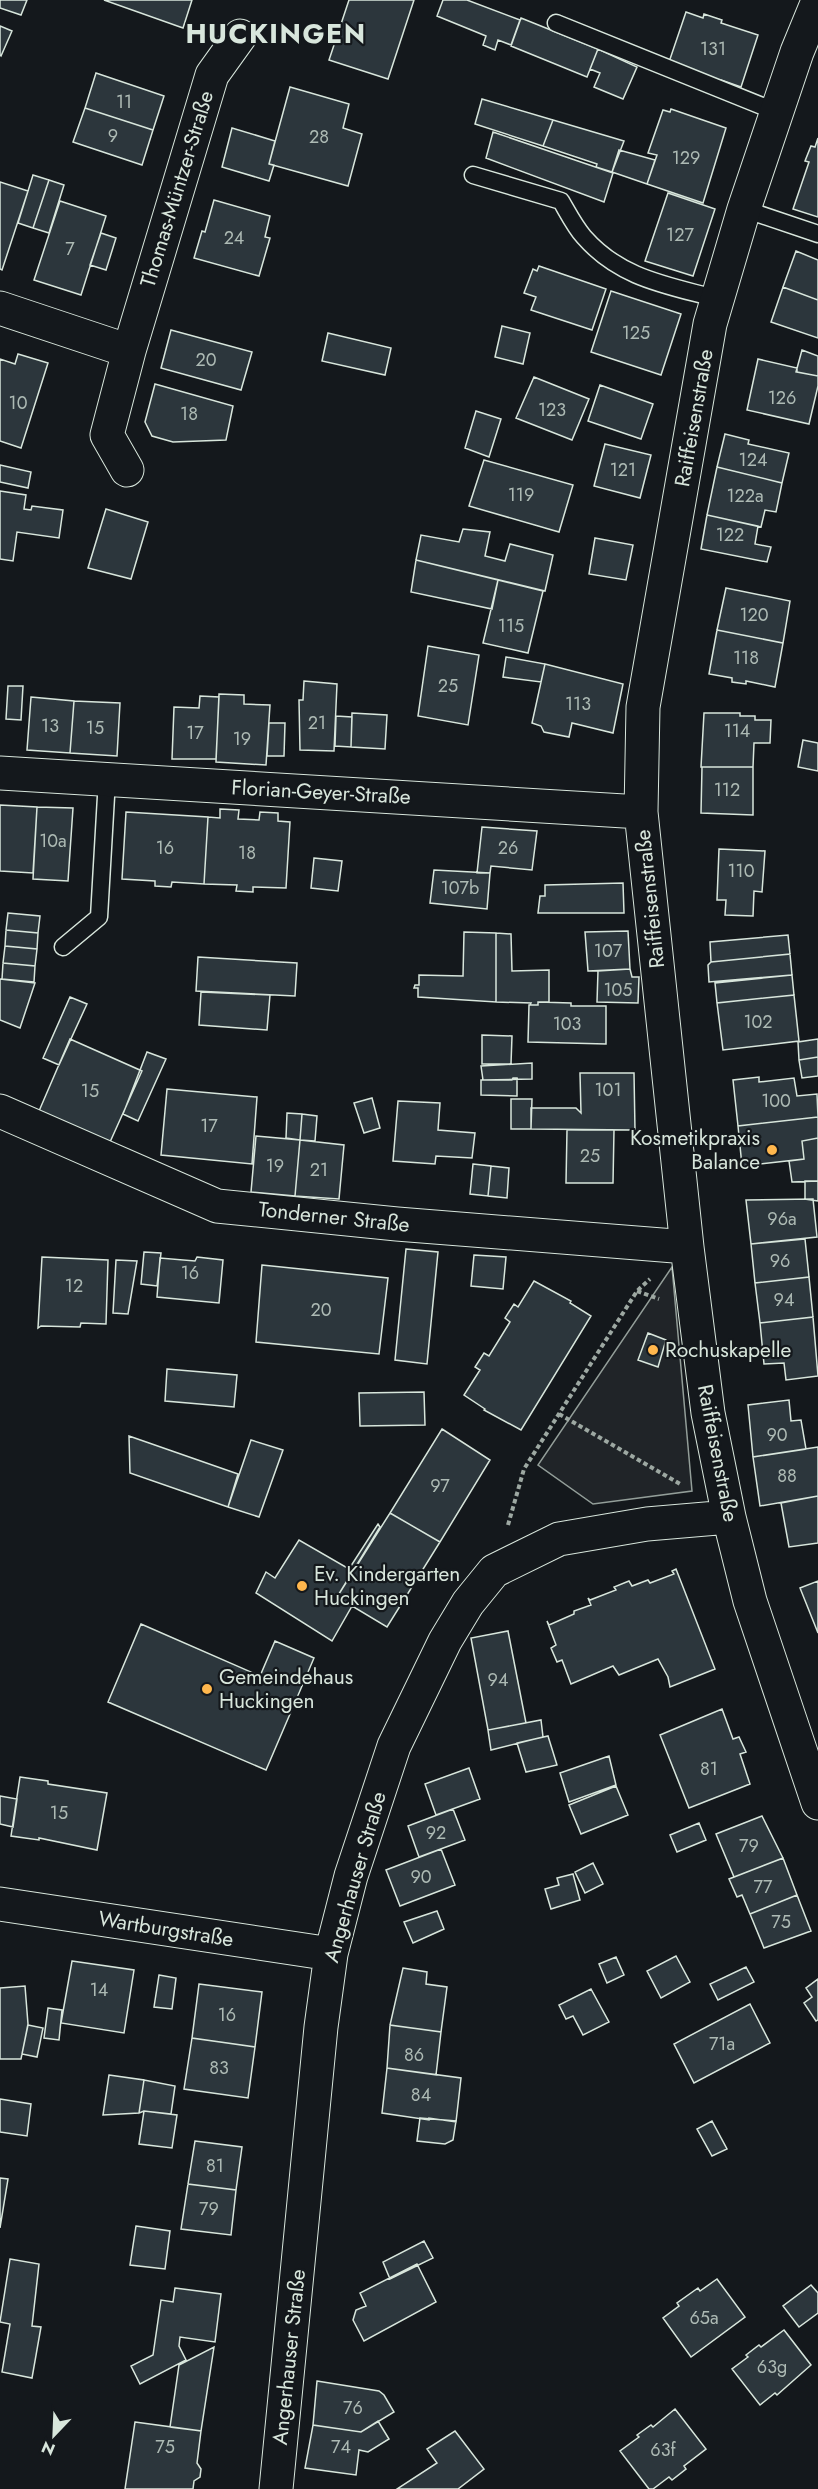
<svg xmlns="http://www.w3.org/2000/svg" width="818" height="2489" font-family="Jost,sans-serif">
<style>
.green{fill:#202428;stroke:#939e99;stroke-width:1.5}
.building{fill:#2c363c;stroke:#d8e6dc;stroke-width:1.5}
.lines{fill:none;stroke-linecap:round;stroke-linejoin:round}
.lane-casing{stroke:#d8e6dc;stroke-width:19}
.street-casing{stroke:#d8e6dc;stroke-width:35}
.path{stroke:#9da8a2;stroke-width:4;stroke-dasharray:4.5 3;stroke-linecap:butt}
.lane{stroke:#14181c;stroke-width:16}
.street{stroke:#14181c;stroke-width:33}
.poi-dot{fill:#ffb74d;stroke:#14181c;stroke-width:2}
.labels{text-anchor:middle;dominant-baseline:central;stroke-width:4.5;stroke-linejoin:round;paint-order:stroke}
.number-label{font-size:18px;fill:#adbab4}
.street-label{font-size:21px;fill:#d8e6dc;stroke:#14181c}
.poi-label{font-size:21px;fill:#d8e6dc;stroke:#14181c;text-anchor:start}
.district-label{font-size:27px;font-weight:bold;letter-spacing:1.5px;fill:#d8e6dc;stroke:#14181c}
</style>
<rect width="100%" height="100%" fill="#14181c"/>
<path class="green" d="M672 1267 692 1491 593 1504 538 1465Z"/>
<path class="building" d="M0 0H27L21 15 0 8Z
M104 0H192L183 28Z
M349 0H414L388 79 329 60Z
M443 0H467L520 20 511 45 498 40 495 50 483 45 486 36 437 16Z
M686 12 703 18 704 14 722 20 721 23 758 35 741 87 721 80 720 83 669 62Z
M521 18 598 49 587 77 511 46Z
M0 26 12 31 1 56 0 55Z
M598 49 637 67 623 99 594 87 600 73 590 69Z
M96 73 164 96 153 130 85 108Z
M290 87 349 104 343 128 362 134 348 186 269 164Z
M482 99 553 120 543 146 475 124Z
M85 108 153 130 142 165 73 142Z
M671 109 726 128 703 203 647 184 657 155 648 153 663 110 670 112Z
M553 120 624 141 612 172 596 167 597 164 543 146Z
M232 128 275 141 269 164 274 165 269 181 222 167Z
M493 132 613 173 604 202 486 158Z
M818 138V217L793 209 809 162 805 161 811 146 815 147Z
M619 150 655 160 647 184 612 172Z
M33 175 49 180 33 228 18 223Z
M49 180 64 185 49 233 33 228Z
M0 182 28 191 2 270 0 269Z
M668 193 715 209 693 276 645 261Z
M214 200 270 216 265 237 270 238 259 276 194 258 202 231 205 232Z
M60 201 106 216 81 295 34 280Z
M101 233 116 238 106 270 90 265Z
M796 251 818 260V300L783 287Z
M539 266 606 289 592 330 531 310 536 297 524 293 533 269 537 271Z
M783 287 818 300V338L771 322Z
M611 291 681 314 661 375 591 352Z
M502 326 530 333 523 364 495 357Z
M171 330 252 352 241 390 161 368Z
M328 333 391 348 385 375 322 361Z
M802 350 818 356V376L796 372Z
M18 354 48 363 21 448 0 441V359L15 364Z
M758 359 797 368V372L818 376V386L809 424 747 410Z
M534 377 589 399 572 440 516 418Z
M155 384 233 406 226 440 173 442 152 436 145 422Z
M600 385 653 404 641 439 588 421Z
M476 411 501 419 489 457 465 448Z
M725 434 749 440 748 444 789 453 782 483 717 467Z
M605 444 651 455 640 498 594 486Z
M484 460 573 485 559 532 469 506Z
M0 465 31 472 28 488 0 482Z
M717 467 782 483 776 512 765 510 761 527 707 515Z
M0 491 26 495 24 509 31 510 32 506 63 510 59 538 17 532 13 561 0 559Z
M106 509 148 522 131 579 88 568Z
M707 515 758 526 755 544 771 547 767 562 701 549Z
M463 529 490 532 485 556 505 561 510 544 553 555 545 591 416 560 421 535 459 542Z
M595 538 633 545 626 580 589 574Z
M416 560 498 580 492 609 411 592Z
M498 580 543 591 528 653 483 643Z
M726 588 790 601 783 643 717 630Z
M717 630 783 643 775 687 746 681V684L732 682V678L709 674Z
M428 646 479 655 468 725 418 716Z
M506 657 545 664 541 682 503 677Z
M545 664 623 684 613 733 572 723 569 737 544 732 541 726 532 723Z
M304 681 337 684 334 751 300 750 299 700H303Z
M8 686H23L21 720 6 719Z
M219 694 244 695V704L270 705 266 765 216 762Z
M200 696 219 697 216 759H172L174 707 199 708Z
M31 697 74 701 70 753 27 750Z
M74 701 120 703 117 756 70 753Z
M352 713 387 715 385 749 351 747Z
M704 713H740V716H755V720H771L770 743H754L753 767H701Z
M336 716 352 717 351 747 335 746Z
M269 723H285L284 756H267Z
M803 740 818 743V771L798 767Z
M702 767H753V815L701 813Z
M0 805 37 807 33 873 0 871Z
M37 807 73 808 68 881 33 879Z
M220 809 239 810 238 819 259 820 260 812 278 813V821L290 822 286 888 253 887V892L236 891 237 885 204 884 208 817 220 818Z
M126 812 208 817 204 884 172 882 171 887 155 886V881L122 879Z
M482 827 537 831 532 870 491 866 490 873H477Z
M719 849 765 851 762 892 754 891 753 916 725 915 726 900H717Z
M314 858 342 861 338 891 311 888Z
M434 870 490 873 487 909 430 903Z
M623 883 624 913H538L540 896H545V885Z
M8 913 40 916 38 933 6 930Z
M6 930 38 933 37 949 5 946Z
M628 931 630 969 588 971 585 932Z
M464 932 496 933V1002L418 997V988H414L415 985H419V975L463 976Z
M496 933 511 934 512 971 549 970V1002H538V1005H530L531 1003 496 1002Z
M788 935 790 954 711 962 710 942Z
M5 946 37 949 35 966 3 963Z
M790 954 792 975 709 982 708 965 711 962Z
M198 957 297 963 295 996 196 991Z
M3 963 35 966 34 982 2 979Z
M630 969 632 977H639L638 1003 597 1002 598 971Z
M792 975 794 995 717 1003 715 983Z
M0 979 35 983 20 1028 0 1020Z
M201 992 270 995 267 1030 199 1025Z
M794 995 799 1041 723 1050 717 1003Z
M70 997 87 1004 59 1065 43 1058Z
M538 1002 571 1003V1006H606V1044L528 1042 529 1005H538Z
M482 1035 512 1036 511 1064H482Z
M70 1039 142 1071 110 1142 39 1111Z
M818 1039V1057L799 1060 798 1042Z
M147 1052 166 1059 138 1121 123 1114Z
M818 1057V1076L802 1078 799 1060Z
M532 1063V1079L483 1080 481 1066Z
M580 1073H634L635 1130 531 1129V1108H576L581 1113Z
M759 1077V1082L794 1078 797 1096 817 1094 818 1117 738 1126 733 1080Z
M513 1078H517V1096L481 1095V1080H512Z
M167 1089 257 1097 252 1164 161 1155Z
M372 1098 380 1128 364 1133 354 1103Z
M511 1099H532L531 1129H511Z
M398 1101 440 1103 438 1130 475 1133 472 1158 436 1156 435 1164 393 1161Z
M287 1113 302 1114 300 1140 286 1138Z
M302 1114 317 1116 315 1141 300 1140Z
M818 1117V1138L802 1141 804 1159 742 1166 738 1126Z
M567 1130H614L613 1183H566Z
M256 1136 300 1140 295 1196 251 1192Z
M818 1138V1181L792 1182 789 1161 804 1159 802 1141Z
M300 1140 344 1145 339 1199 295 1196Z
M473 1164 491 1166 488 1196 470 1194Z
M491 1166 509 1168 507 1198 488 1196Z
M805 1181H818V1201L805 1199Z
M813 1199 817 1237 751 1244 746 1200Z
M805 1239 809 1277 755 1283 751 1244Z
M406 1249 438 1252 427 1364 395 1360Z
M144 1252 161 1253 157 1286 141 1284Z
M474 1255 506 1257 503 1289 471 1286Z
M42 1257 108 1260 106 1324 81 1323 80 1327 41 1326 38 1328Z
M197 1257 223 1260 219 1303 157 1297 160 1258 195 1261Z
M116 1260 137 1261 128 1314 113 1313Z
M262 1265 388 1278 379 1354 256 1342Z
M809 1277 813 1317 760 1323 755 1283Z
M534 1281 571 1301 570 1303 591 1316 521 1430 484 1410 485 1409 464 1395 480 1370 475 1367 484 1353 489 1356 510 1322 505 1318 514 1304 518 1307Z
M813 1317 818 1376 786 1380 784 1363 764 1364 760 1323Z
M648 1333 666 1340 658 1367 638 1360Z
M167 1369 237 1375 234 1407 165 1401Z
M424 1392 425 1425 360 1426 359 1393Z
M789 1400 791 1421 801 1420 806 1449 753 1457 748 1405Z
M442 1429 490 1460 440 1542 390 1513Z
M129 1436 238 1474 228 1507 130 1473Z
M251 1440 283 1450 259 1517 228 1507Z
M818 1447V1496L760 1506 753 1457Z
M818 1496V1543L789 1547 781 1503Z
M390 1513 440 1542 387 1627 337 1597Z
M378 1524 380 1527 337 1597 352 1606 332 1641 256 1593 266 1572 275 1578 299 1540 349 1569Z
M676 1569 715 1669 670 1687 668 1677 658 1659 619 1675 613 1666 571 1684 562 1660 557 1662 551 1648 556 1645 547 1621 549 1625 574 1614V1611L591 1605 588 1598 590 1600 616 1590 614 1587 629 1581 632 1586 648 1580 650 1583 674 1574 672 1571Z
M818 1581V1633L800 1588Z
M141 1624 260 1676 275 1641 314 1658 266 1770 108 1702Z
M508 1631 526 1723 488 1730 471 1638Z
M722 1709 733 1739 739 1737 746 1752 740 1754 750 1784 689 1808 660 1735Z
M541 1720 543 1737 491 1750 488 1730Z
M548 1736 557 1765 526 1772 517 1743Z
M609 1756 616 1785 569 1802 560 1773Z
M469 1768 480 1799 436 1815 425 1784Z
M20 1777 48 1781V1784L107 1793 97 1850 39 1838V1840L11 1836Z
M616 1786 628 1815 581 1834 569 1805Z
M0 1796 17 1799 13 1827 0 1824Z
M453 1809 465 1840 419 1857 408 1826Z
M762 1816 783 1858 734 1877 716 1834Z
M699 1823 706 1840 677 1852 670 1835Z
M441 1849 455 1885 400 1906 386 1870Z
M783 1858 797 1895 750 1914 742 1895 737 1897 729 1879Z
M593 1863 603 1884 585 1893 575 1872Z
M573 1874 580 1900 551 1909 545 1889 559 1885 557 1878Z
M797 1895 811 1931 764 1948 750 1914Z
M437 1911 444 1929 413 1943 404 1922Z
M676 1956 690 1982 661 1998 647 1971Z
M616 1957 624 1975 607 1983 599 1964Z
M72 1961 134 1970 124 2033 61 2023Z
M746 1967 754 1982 718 2000 710 1984Z
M403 1968 427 1972 426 1984 447 1987 441 2032 390 2025Z
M159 1975 176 1978 172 2009 154 2007Z
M818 1979V2020L816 2021 804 2003 812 1997 806 1988Z
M199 1984 262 1992 255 2047 192 2038Z
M25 1986 28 2024 21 2059H0V1988Z
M591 1989 609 2022 583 2035 573 2016 566 2019 559 2005Z
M750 2004 770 2043 694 2083 674 2044Z
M48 2008 62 2010 59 2040 44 2038Z
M28 2025 43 2028 37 2057 22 2054Z
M390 2025 441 2032 436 2075 387 2068Z
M192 2038 255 2047 248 2098 184 2089Z
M387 2068 461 2078 456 2122 429 2118V2120L382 2113Z
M109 2075 144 2080 139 2113 103 2115Z
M144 2080 175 2086 171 2114 144 2111 139 2113Z
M0 2099 31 2104 27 2136 0 2132Z
M144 2111 177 2115 172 2148 139 2144Z
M420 2118 456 2121 453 2140 445 2144 417 2141Z
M712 2121 727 2149 712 2156 697 2129Z
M195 2141 242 2147 236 2190 188 2184Z
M0 2178 8 2179 0 2228Z
M188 2184 236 2190 231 2235 181 2229Z
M136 2226 170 2231 165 2269 130 2265Z
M424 2241 433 2258 390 2279 383 2262Z
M10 2259 39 2264 32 2326 41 2327 32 2378 2 2372 10 2324 0 2322Z
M417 2264 436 2302 364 2341 353 2320 356 2310 366 2306 360 2293Z
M717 2279 745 2317 691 2357 663 2318 679 2306 677 2303 698 2288 700 2291Z
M811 2285 818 2293V2313L799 2327 783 2306Z
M175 2288 221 2294 215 2342 180 2337 179 2346 186 2360 140 2384 131 2366 153 2355 161 2300 173 2302Z
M784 2330 811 2365 777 2395 775 2393 760 2405 732 2369 748 2357 746 2355 759 2345 761 2347Z
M214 2347 201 2431 170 2427 179 2365Z
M317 2381 379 2391 384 2395 394 2412 361 2432 313 2425Z
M675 2409 706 2449 684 2466 686 2469 672 2480 669 2477 653 2489H649L620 2451 639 2437 637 2435 651 2425 653 2427Z
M378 2421 389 2439 368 2452 359 2450 356 2475 305 2468 313 2425 361 2432Z
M135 2422 201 2431 197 2463 201 2469 200 2477 194 2481 193 2489H125Z
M455 2431 484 2469 458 2489H397L437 2463 427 2449Z"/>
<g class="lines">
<defs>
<path id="lane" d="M556 23 777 112
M473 175 561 201C568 213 575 227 584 237 621 279 667 285 718 299
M744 209 818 234
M63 947 99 917 107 779"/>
<path id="street" d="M818 1 797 52 744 209 710 324 643 707 641 812 687 1247 708 1413 729 1517 750 1601 818 1803
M0 308 129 351
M127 470 107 435 129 351 212 75 240 36
M0 773 641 812
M0 1111 217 1206 397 1224 687 1247
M0 1904 331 1954
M276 2489 321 2027 331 1954 351 1876 394 1746 445 1641 468 1603 494 1571 559 1539 647 1524 729 1517"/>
</defs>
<use href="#lane" class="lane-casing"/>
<use href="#street" class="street-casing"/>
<path class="path" d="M637 1291 659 1299
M559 1414 680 1484
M508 1525 524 1469 637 1291 650 1279"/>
<use href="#lane" class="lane"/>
<use href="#street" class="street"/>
</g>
<g class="poi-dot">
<circle cx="772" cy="1150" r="6"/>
<circle cx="653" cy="1350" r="6"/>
<circle cx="302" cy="1586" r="6"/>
<circle cx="207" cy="1689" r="6"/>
</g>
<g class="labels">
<g class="number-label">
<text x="713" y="49">131</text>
<text x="124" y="102">11</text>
<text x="113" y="136">9</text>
<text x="319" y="137">28</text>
<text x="686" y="158">129</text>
<text x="680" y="235">127</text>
<text x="234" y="238">24</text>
<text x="70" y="249">7</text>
<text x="636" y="333">125</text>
<text x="206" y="360">20</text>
<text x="782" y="398">126</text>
<text x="18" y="403">10</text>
<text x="552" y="410">123</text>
<text x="189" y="414">18</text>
<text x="753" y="460">124</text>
<text x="623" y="470">121</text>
<text x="521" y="495">119</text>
<text x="745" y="496">122a</text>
<text x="730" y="535">122</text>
<text x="754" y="615">120</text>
<text x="511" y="626">115</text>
<text x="746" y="658">118</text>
<text x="448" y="686">25</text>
<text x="578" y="704">113</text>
<text x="317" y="723">21</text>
<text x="50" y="726">13</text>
<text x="95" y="728">15</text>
<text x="737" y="731">114</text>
<text x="195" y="733">17</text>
<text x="242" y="739">19</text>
<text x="727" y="790">112</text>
<text x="53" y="841">10a</text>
<text x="165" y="848">16</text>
<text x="508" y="848">26</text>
<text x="247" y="853">18</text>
<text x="741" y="871">110</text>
<text x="460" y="888">107b</text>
<text x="608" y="951">107</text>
<text x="618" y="990">105</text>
<text x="758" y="1022">102</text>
<text x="567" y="1024">103</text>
<text x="608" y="1090">101</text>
<text x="90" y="1091">15</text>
<text x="776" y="1101">100</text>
<text x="209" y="1126">17</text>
<text x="590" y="1156">25</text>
<text x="275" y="1166">19</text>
<text x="319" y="1170">21</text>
<text x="782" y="1219">96a</text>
<text x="780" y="1261">96</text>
<text x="190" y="1273">16</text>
<text x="74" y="1286">12</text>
<text x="784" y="1300">94</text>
<text x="321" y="1310">20</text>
<text x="777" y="1435">90</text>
<text x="787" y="1476">88</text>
<text x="440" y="1486">97</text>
<text x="498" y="1680">94</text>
<text x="709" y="1769">81</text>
<text x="59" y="1813">15</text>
<text x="436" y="1833">92</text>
<text x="749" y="1846">79</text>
<text x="421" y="1877">90</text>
<text x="763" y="1887">77</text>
<text x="781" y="1922">75</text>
<text x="99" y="1990">14</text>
<text x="227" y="2015">16</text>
<text x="722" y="2044">71a</text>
<text x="414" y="2055">86</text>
<text x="219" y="2068">83</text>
<text x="421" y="2095">84</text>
<text x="215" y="2166">81</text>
<text x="209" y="2209">79</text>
<text x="704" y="2318">65a</text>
<text x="772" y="2367">63g</text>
<text x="353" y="2408">76</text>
<text x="165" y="2447">75</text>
<text x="341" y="2447">74</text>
<text x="663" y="2450">63f</text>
</g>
<g class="street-label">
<text transform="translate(177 189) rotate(-73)">Thomas-Müntzer-Straße</text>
<text transform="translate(694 418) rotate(-80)">Raiffeisenstraße</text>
<text transform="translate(321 792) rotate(3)">Florian-Geyer-Straße</text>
<text transform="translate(650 899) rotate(-96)">Raiffeisenstraße</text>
<text transform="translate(334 1217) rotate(6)">Tonderner Straße</text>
<text transform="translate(718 1453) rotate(79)">Raiffeisenstraße</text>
<text transform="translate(355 1877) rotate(-74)">Angerhauser Straße</text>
<text transform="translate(166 1929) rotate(9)">Wartburgstraße</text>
<text transform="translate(289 2357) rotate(-84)">Angerhauser Straße</text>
</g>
<g class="poi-label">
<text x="760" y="1138" text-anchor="end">Kosmetikpraxis<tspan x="760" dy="24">Balance</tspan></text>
<text x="665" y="1350">Rochuskapelle</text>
<text x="314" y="1574">Ev. Kindergarten<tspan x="314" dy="24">Huckingen</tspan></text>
<text x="219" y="1677">Gemeindehaus<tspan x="219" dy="24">Huckingen</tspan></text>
</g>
<g class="district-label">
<text x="276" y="33">HUCKINGEN</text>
</g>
</g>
<g transform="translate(54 2435) rotate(203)" stroke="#14181c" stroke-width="4.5" paint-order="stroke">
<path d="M0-4.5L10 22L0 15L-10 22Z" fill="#d8e6dc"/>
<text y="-9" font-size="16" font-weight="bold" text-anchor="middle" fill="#d8e6dc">N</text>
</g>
</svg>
